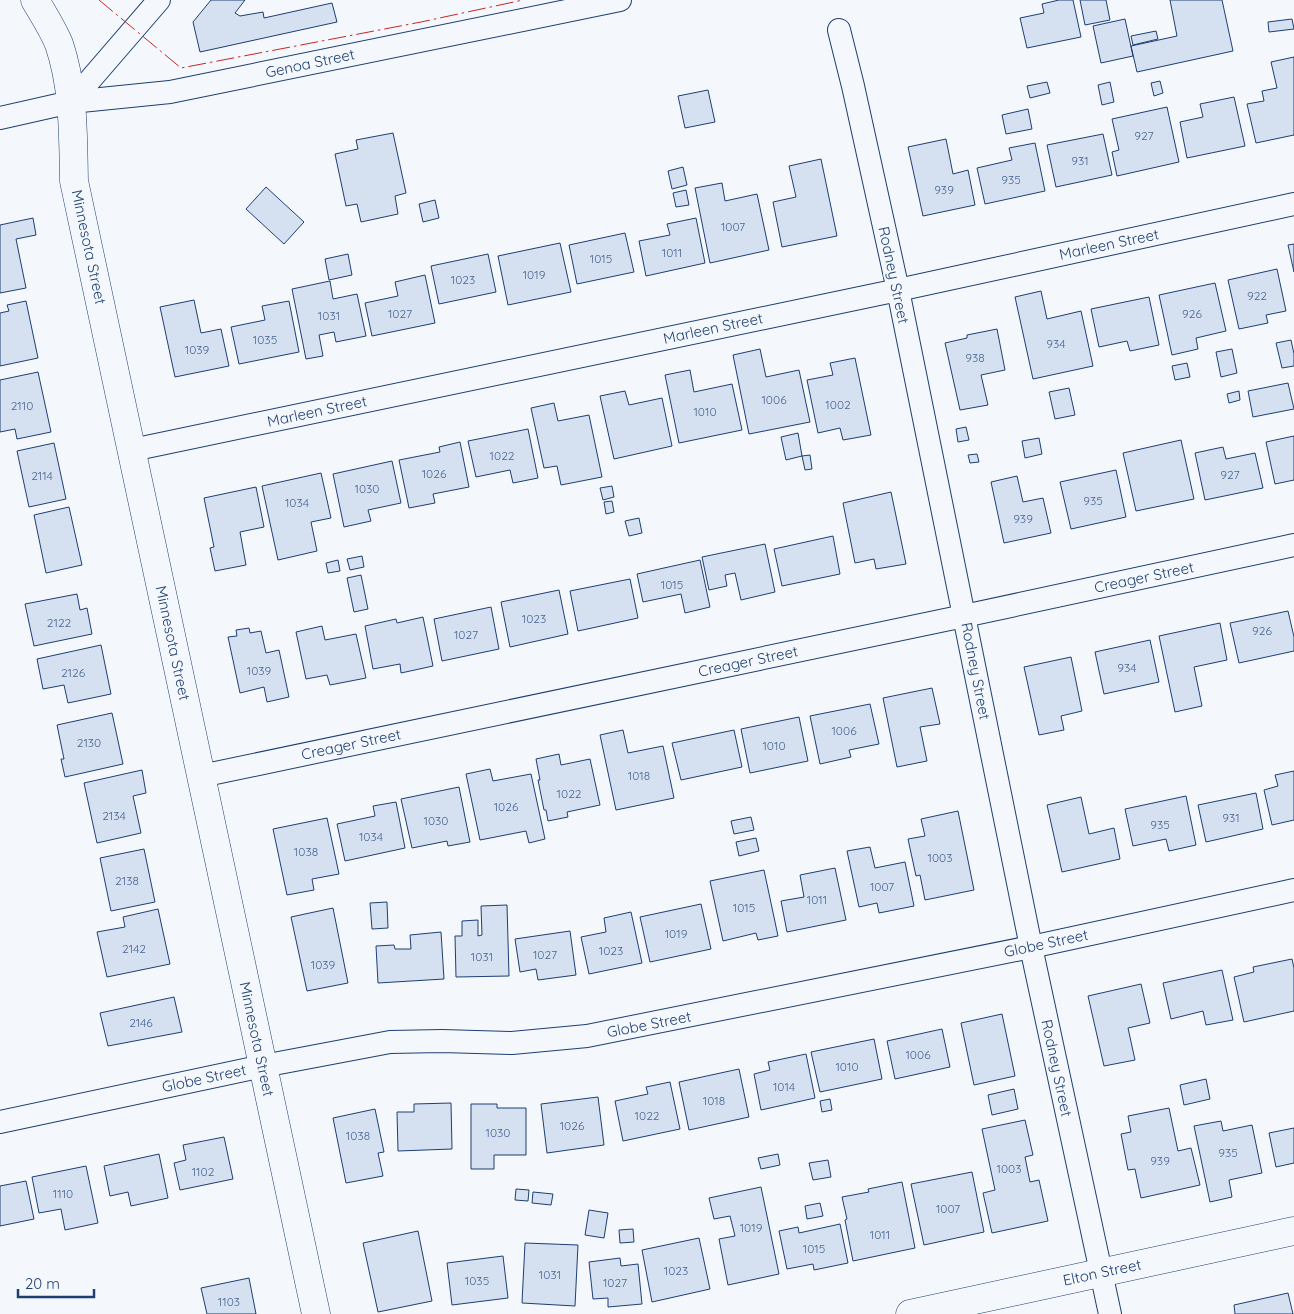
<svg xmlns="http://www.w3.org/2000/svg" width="1294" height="1314" font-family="Quicksand,sans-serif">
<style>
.building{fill:#d5e0f0;stroke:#1d3f73}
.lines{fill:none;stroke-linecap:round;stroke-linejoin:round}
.street-casing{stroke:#1d3f73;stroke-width:24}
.secondary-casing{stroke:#1d3f73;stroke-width:29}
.street{stroke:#f4f7fb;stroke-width:22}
.secondary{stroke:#f4f7fb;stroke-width:28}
.power{stroke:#c62828;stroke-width:1;stroke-dasharray:18 4 2.5 4;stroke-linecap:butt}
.labels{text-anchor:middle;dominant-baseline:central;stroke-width:4;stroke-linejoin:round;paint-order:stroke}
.number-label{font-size:12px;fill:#4b6792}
.street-label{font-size:15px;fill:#1d3f73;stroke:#f4f7fb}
</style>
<rect width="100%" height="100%" fill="#f4f7fb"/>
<path class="building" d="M211 0H245L235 13 240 16 263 12 264 18 332 3 337 22 200 52 193 22Z
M1059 0H1073L1081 37 1027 48 1020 18 1044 13 1042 4Z
M1080 0H1106L1110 20 1085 25Z
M1170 0H1222L1233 51 1137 72 1131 46 1177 36Z
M1125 19 1133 56 1101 63 1093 26Z
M1292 19 1294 29 1269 32 1268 22Z
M1156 31 1158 39 1133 45 1131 36Z
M1294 57V135L1256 143 1247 104 1264 101 1262 91 1277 88 1271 62Z
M1160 81 1163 93 1154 96 1151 83Z
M1047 82 1050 93 1030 98 1027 86Z
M1110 82 1114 102 1102 105 1098 85Z
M708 90 715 122 685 128 678 96Z
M1234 97 1245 146 1187 158 1180 122 1203 117 1200 104Z
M1167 107 1179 162 1117 176 1112 152 1119 150 1112 119Z
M1028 109 1032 129 1006 134 1002 115Z
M393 133 406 193 395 196 398 214 361 222 357 204 346 206 335 154 358 149 356 140Z
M1103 134 1112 175 1056 187 1047 145Z
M946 139 953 174 968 170 975 205 923 216 908 147Z
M1035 143 1045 191 985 204 977 168 1012 160 1009 148Z
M821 159 837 236 782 247 773 202 796 197 789 166Z
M683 167 687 185 672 189 668 171Z
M722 183 725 201 757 194 769 250 710 263 695 188Z
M266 187 304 222 284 244 246 209Z
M686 190 689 205 676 207 673 193Z
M435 200 439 218 423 222 419 204Z
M33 218 36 235 16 239 26 288 0 293V225Z
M696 218 705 263 646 276 639 241 670 235 667 224Z
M625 233 634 272 577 284 569 245Z
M560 243 571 292 508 305 498 256Z
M1294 244V272L1288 245Z
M348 254 352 275 329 280 325 259Z
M488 254 496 292 439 304 431 266Z
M1277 269 1286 311 1266 315 1268 323 1239 329 1228 280Z
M425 275 435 323 372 336 365 303 398 296 395 282Z
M330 281 333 299 357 294 366 336 336 342 334 332 319 335 323 356 306 359 292 289Z
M1215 283 1226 331 1196 338 1198 349 1172 355 1159 295Z
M1041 291 1047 319 1081 311 1093 366 1033 379 1015 297Z
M1149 297 1159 345 1130 351 1127 341 1099 347 1091 309Z
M194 300 201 333 221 329 229 366 175 377 160 307Z
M26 301 38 358 0 366V313L9 311 7 305Z
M289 301 299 352 239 364 231 327 265 320 262 306Z
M997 329 1005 370 981 375 988 405 960 410 945 343 967 338V335Z
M1291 340 1294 354V366L1282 368 1276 343Z
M760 349 766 377 799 370 810 422 749 434 733 355Z
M1232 349 1237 373 1221 377 1216 352Z
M855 358 871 435 843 440 840 428 818 433 807 380 833 375 830 363Z
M1187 363 1190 377 1175 380 1172 366Z
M690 370 694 392 732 384 742 430 679 443 665 375Z
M38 372 51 432 17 439 15 429 0 432V380Z
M1288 383 1294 409 1253 417 1248 391Z
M1069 388 1075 415 1055 419 1049 392Z
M625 391 629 405 662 398 672 446 614 459 600 396Z
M1239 391 1240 400 1229 403 1227 394Z
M554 403 558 421 589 415 602 477 561 485 557 466 544 468 531 408Z
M966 427 969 440 958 442 956 429Z
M528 429 538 478 513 483 510 470 476 477 468 441Z
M798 433 802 456 786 460 781 437Z
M1294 436V480L1275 484 1266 442Z
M1039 438 1042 454 1025 458 1022 441Z
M1181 440 1194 499 1136 511 1123 453Z
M460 442 469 487 433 494 435 503 409 508 399 460 440 452 439 447Z
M54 443 66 499 29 507 17 451Z
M1223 447 1226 459 1255 453 1263 488 1205 500 1195 453Z
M977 454 979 462 970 463 968 455Z
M810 455 812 469 805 470 802 456Z
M392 461 401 503 368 510 371 521 344 527 333 474Z
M1116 470 1126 517 1071 529 1060 482Z
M321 473 331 518 311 522 317 551 278 560 262 486Z
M1017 476 1023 502 1043 498 1051 533 1004 543 991 482Z
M612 486 614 497 603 500 600 488Z
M256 487 264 527 240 532 246 565 215 571 210 548 214 547 204 498Z
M891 492 906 564 876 569 874 559 855 563 843 503Z
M612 501 614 512 606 514 604 502Z
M69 507 82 565 46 573 34 515Z
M639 518 642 533 629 536 625 521Z
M833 536 840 574 782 586 774 549Z
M765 544 775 592 741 600 735 573 725 575 727 586 709 590 702 557Z
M362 556 364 567 350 570 347 559Z
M338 560 340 571 328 573 326 563Z
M700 560 710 607 685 613 681 594 643 602 637 574Z
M361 575 368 609 354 612 347 578Z
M630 579 638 618 578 631 570 591Z
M559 590 568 634 510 647 501 602Z
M77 594 80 610 87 608 92 634 34 646 25 604Z
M491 607 499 649 442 661 434 619Z
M1288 611 1294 637V651L1239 663 1230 623Z
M423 617 433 666 401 673 400 664 373 669 365 626 396 619 397 623Z
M1220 623 1227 660 1194 667 1202 706 1175 712 1159 636Z
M322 626 325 640 356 634 366 678 330 685 327 675 306 679 296 632Z
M249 628 250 633 261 631 266 653 279 650 289 697 267 702 264 687 240 693 228 637 237 636 236 630Z
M1150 640 1159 682 1104 694 1095 652Z
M101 645 111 694 68 703 64 685 43 689 37 659Z
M1071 657 1082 711 1061 716 1064 730 1039 735 1024 667Z
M932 688 940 724 920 727 927 761 897 767 883 698Z
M870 704 879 744 849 750 851 757 820 764 810 716Z
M112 713 123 764 65 777 61 759H64L57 725Z
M799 717 808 761 750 773 741 729Z
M623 730 628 753 663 746 674 798 616 810 600 735Z
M734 730 742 767 681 780 672 743Z
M559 754 561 765 590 759 600 805 567 812 568 817 548 821 546 810H544L538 780H540L536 759Z
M490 769 493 781 531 774 545 839 529 843 526 831 480 840 466 774Z
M142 770 146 793 133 796 141 833 97 843 84 783Z
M1294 771V820L1272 825 1264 790 1278 786 1275 775Z
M459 787 470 842 448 846 447 841 412 848 401 799Z
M1256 793 1263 829 1206 842 1198 805Z
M1186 796 1196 845 1169 851 1166 839 1133 846 1125 809Z
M1081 797 1089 834 1114 828 1120 859 1062 872 1047 805Z
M396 802 405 848 345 861 337 824 375 816 373 806Z
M958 811 974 890 925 900 920 875 916 876 908 839 925 836 921 819Z
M751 817 754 830 734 834 731 821Z
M327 818 339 874 312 879 314 890 287 895 273 829Z
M756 838 759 851 739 856 736 842Z
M870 847 875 868 905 862 914 906 879 913 877 903 859 907 847 851Z
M144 849 155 902 111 911 100 858Z
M835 868 846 920 787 932 781 901 804 897 800 875Z
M764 870 778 936 758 940 756 933 723 941 710 881Z
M387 902 388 928 372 929 370 903Z
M701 904 711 949 650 962 640 917Z
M507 905 509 976 456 977 455 936H462V921L478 920V936L482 935 481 906Z
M333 908 348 983 307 991 291 917Z
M158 909 170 964 107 977 97 932 125 927 123 917Z
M631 912 642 963 589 974 581 937 606 932 604 918Z
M570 931 576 975 538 980 536 969 520 972 515 939Z
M441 932 444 979 378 983 376 946 394 945 395 949H411L410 935Z
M1292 959 1294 968V1011L1244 1022 1234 977 1254 972 1253 967Z
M1222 970 1233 1020 1206 1025 1203 1011 1171 1019 1163 983Z
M1141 984 1150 1023 1128 1028 1135 1060 1104 1066 1088 996Z
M174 997 182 1032 108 1046 100 1013Z
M1002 1014 1015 1076 974 1085 961 1023Z
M942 1029 950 1067 895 1079 887 1041Z
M874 1039 882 1079 820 1092 811 1052Z
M806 1054 815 1098 761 1110 754 1074 770 1070 768 1062Z
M739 1069 749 1117 689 1130 679 1082Z
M1206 1079 1210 1099 1184 1105 1180 1085Z
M670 1082 680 1129 623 1141 615 1101 648 1094 646 1087Z
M1014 1089 1018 1109 992 1115 988 1095Z
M598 1097 604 1145 547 1153 541 1104Z
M830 1099 832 1110 822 1112 820 1101Z
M451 1103 452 1149 398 1151 397 1112H414V1104Z
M471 1104H497V1108H526V1155H494V1169H471Z
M1169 1108 1178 1151 1191 1148 1200 1185 1141 1198 1135 1169 1128 1170 1121 1134 1131 1132 1128 1116Z
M375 1109 384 1152 378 1153 383 1176 346 1183 333 1118Z
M1025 1120 1033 1155 1025 1157 1030 1182 1039 1180 1048 1221 992 1233 983 1193 995 1190 982 1129Z
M1221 1121 1223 1131 1252 1125 1262 1173 1229 1180 1232 1197 1210 1202 1194 1126Z
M1294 1128V1163L1276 1167 1269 1133Z
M224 1137 233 1179 180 1190 174 1163 186 1160 183 1145Z
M159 1154 168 1198 131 1206 128 1192 110 1196 104 1166Z
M778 1154 780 1165 761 1169 758 1158Z
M828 1160 831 1177 813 1180 809 1163Z
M86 1166 98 1223 65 1230 61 1209 39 1213 32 1177Z
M972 1172 984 1232 924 1245 911 1184Z
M26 1181 34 1219 0 1226V1186Z
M902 1182 915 1248 853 1261 845 1220 847 1219 842 1197 869 1192 868 1189Z
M761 1187 779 1274 728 1285 719 1239 735 1236 730 1216 714 1219 709 1198Z
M516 1189 529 1190 528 1201 515 1200Z
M533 1192 553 1194 551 1205 532 1203Z
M820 1203 823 1216 807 1219 805 1206Z
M589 1210 608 1213 604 1238 585 1235Z
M840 1224 848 1263 814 1270 813 1264 787 1269 779 1231 798 1227 799 1233Z
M633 1229 634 1242 620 1243 619 1230Z
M418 1231 432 1301 378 1312 363 1243Z
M699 1238 710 1289 652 1302 642 1250Z
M525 1243 578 1245 575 1306 522 1303Z
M503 1256 508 1298 452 1305 447 1263Z
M620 1258 621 1266 638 1264 642 1304 608 1307V1298L593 1299 589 1262Z
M249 1278 256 1314H207L201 1288Z
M1288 1293 1293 1314H1235L1234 1305Z"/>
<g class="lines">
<defs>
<path id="street" d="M839 30 853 86 898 290 1031 947 1110 1314
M71 102 159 0
M0 118 71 102 170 92 620 0
M132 450 898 290 1294 204
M201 776 964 616 1294 545
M0 1122 263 1066 390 1042 442 1041 512 1043 587 1036 1031 947 1294 890"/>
<path id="secondary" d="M35 0C43 14 53 29 59 44 74 88 73 135 74 181L316 1314
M910 1314 1294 1231"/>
</defs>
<use href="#street" class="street-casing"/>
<use href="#secondary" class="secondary-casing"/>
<use href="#street" class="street"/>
<use href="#secondary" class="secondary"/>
<path class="power" d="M99 0 181 68 421 22 523 0"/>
</g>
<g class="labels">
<g class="number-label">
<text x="1144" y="135">927</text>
<text x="1080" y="160">931</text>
<text x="1011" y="179">935</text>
<text x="944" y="189">939</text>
<text x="733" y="226">1007</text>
<text x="672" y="252">1011</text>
<text x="601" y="258">1015</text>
<text x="534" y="274">1019</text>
<text x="463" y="279">1023</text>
<text x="1257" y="295">922</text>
<text x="400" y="313">1027</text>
<text x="1192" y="313">926</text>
<text x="329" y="315">1031</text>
<text x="265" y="339">1035</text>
<text x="1056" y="343">934</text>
<text x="197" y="349">1039</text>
<text x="975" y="357">938</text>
<text x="774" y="399">1006</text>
<text x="838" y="404">1002</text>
<text x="22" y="405">2110</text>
<text x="705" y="411">1010</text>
<text x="502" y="455">1022</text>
<text x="434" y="473">1026</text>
<text x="1230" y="474">927</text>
<text x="42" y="475">2114</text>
<text x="367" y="488">1030</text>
<text x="1093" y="500">935</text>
<text x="297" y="502">1034</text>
<text x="1023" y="518">939</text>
<text x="672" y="584">1015</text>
<text x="534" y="618">1023</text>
<text x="59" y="622">2122</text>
<text x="1262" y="630">926</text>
<text x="466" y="634">1027</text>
<text x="1127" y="667">934</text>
<text x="259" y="670">1039</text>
<text x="73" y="672">2126</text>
<text x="844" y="730">1006</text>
<text x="89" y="742">2130</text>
<text x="774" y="745">1010</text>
<text x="639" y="775">1018</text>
<text x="569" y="793">1022</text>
<text x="506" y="806">1026</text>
<text x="114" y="815">2134</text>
<text x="1231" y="817">931</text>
<text x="436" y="820">1030</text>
<text x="1160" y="824">935</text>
<text x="371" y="836">1034</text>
<text x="306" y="851">1038</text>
<text x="940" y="857">1003</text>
<text x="127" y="880">2138</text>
<text x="882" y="886">1007</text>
<text x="817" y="899">1011</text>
<text x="744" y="907">1015</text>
<text x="676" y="933">1019</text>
<text x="134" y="948">2142</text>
<text x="611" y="950">1023</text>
<text x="545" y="954">1027</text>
<text x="482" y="956">1031</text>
<text x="323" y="964">1039</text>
<text x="141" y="1022">2146</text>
<text x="918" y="1054">1006</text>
<text x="847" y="1066">1010</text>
<text x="784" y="1086">1014</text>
<text x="714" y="1100">1018</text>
<text x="647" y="1115">1022</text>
<text x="572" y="1125">1026</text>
<text x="498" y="1132">1030</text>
<text x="358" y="1135">1038</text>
<text x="1228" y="1152">935</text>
<text x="1160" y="1160">939</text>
<text x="1009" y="1168">1003</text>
<text x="203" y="1171">1102</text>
<text x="63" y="1193">1110</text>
<text x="948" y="1208">1007</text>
<text x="751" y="1227">1019</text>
<text x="880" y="1234">1011</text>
<text x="814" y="1248">1015</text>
<text x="676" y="1270">1023</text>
<text x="550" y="1274">1031</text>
<text x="477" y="1280">1035</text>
<text x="615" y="1282">1027</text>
<text x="229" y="1301">1103</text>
</g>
<g class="street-label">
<text transform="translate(310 63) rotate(-12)">Genoa Street</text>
<text transform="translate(1109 244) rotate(-12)">Marleen Street</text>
<text transform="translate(89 247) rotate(78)">Minnesota Street</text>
<text transform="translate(894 275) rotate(78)">Rodney Street</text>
<text transform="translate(713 328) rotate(-12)">Marleen Street</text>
<text transform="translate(317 411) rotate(-12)">Marleen Street</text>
<text transform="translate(1144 577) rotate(-12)">Creager Street</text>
<text transform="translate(173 643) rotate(78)">Minnesota Street</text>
<text transform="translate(748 661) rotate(-12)">Creager Street</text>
<text transform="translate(976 671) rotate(79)">Rodney Street</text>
<text transform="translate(351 744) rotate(-12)">Creager Street</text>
<text transform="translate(1046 943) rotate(-12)">Globe Street</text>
<text transform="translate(649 1024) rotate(-11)">Globe Street</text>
<text transform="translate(257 1039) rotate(78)">Minnesota Street</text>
<text transform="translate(1057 1068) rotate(78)">Rodney Street</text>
<text transform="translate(204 1078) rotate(-12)">Globe Street</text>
<text transform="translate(1102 1272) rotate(-12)">Elton Street</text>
</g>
</g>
<path d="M18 1289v8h76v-8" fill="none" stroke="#1d3f73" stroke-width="2.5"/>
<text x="25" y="1289" font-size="15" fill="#1d3f73" stroke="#f4f7fb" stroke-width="4" paint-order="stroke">20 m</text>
</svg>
